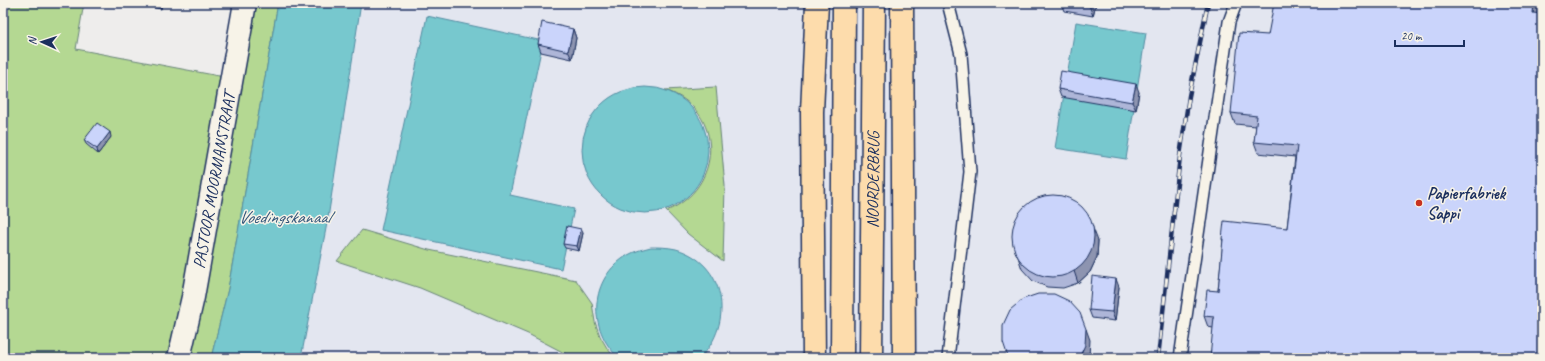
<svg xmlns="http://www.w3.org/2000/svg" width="1545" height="361" font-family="Caveat,sans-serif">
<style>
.built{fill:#e3e6f0}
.green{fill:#b4d892;stroke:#688478}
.water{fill:#77c8ce;stroke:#528ba1}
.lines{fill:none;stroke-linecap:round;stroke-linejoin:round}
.service-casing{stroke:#1b2f5e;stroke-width:14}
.minor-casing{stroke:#1b2f5e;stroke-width:25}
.primary-casing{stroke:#1b2f5e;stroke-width:25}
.service{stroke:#f7f3e8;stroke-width:11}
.minor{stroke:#f7f3e8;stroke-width:22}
.primary{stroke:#fddcac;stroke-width:22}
.rail-casing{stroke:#1b2f5e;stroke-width:4.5}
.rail{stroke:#f7f3e8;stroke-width:3;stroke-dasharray:9;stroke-linecap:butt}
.wall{fill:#aeb6d8;stroke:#1b2f5e}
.shaded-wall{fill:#8d94b0;stroke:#1b2f5e}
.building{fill:#cad4fb;stroke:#1b2f5e}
.poi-dot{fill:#c8321e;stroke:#f7f3e8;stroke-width:1.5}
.labels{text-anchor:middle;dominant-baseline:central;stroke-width:3;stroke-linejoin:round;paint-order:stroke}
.street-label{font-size:17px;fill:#1b2f5e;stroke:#f7f3e8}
.poi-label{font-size:17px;font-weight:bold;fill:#1b2f5e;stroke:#f7f3e8;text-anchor:start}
.water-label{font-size:18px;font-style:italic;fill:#32557a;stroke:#f7f3e8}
</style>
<rect width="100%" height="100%" fill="#eeedec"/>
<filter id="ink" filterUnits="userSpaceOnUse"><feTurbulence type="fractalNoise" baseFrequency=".025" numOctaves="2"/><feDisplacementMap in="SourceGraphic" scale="8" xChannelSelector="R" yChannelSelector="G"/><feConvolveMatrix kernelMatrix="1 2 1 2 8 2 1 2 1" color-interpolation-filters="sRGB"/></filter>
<g filter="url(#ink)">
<path class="built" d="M355 3H1542V358H806V357L785 358H283Z"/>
<path class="green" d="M3 3H84L76 49 219 76 223 78 170 358H3Z
M256 3H278L228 289 211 358H187Z
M716 87 725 186 723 261 688 234 666 211C723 189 726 110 665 90Z
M362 230 429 250 576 280 592 303 595 322 600 336 607 348 615 358H574L528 334 420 288 337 261Z"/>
<path class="water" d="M278 3H361L328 218 301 358H211L228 289Z
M427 16 543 41 510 195 574 209 561 269 381 230Z
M1076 22 1146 33 1126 159 1055 148Z
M582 150a63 63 0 1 1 126 0a63 63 0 1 1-126 0Z
M651 247C659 247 667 247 676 249 726 263 735 323 700 358H619C587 329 589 278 628 255 635 251 643 249 651 247Z"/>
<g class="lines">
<defs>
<path id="service" d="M948 358 970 172 961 54 948 3
M1180 358 1229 22 1236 3"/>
<g id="minor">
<path id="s1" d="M179 358 193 297 245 3"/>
</g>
<g id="primary">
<path d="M902 3 904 358"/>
<path d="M814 358 812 112 817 3"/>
<path d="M842 358 844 3"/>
<path id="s2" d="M871 358 874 3"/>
</g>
</defs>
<use href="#service" class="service-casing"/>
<use href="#minor" class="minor-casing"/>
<use href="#primary" class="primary-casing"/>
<use href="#service" class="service"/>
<use href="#minor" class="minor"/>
<use href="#primary" class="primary"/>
<defs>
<path id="rail" d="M1158 358 1180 156 1189 96 1208 3"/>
</defs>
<use href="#rail" class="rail-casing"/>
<use href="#rail" class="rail"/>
</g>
<path class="wall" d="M133 3H162L161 9 134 4Z
M1061 3H1096L1093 16 1064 11Z
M1539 3 1538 14 1213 328 1208 327 1204 316 1218 291 1223 242 1222 239 1287 228 1295 157 1258 153 1254 142 1256 126 1235 124 1231 113 1268 35Z
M573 29 576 38 572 59 541 52 538 44Z
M1058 89 1139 92 1136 110 1061 97Z
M111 137 98 154 86 144 84 140Z
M583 233 579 251 565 248 563 244Z
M1098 241 1097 257 1090 272 1078 283 1063 288 1047 287 1033 281 1022 269 1013 242Z
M1119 287 1115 321 1092 318 1089 310Z"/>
<path class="shaded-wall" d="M159 3H162L161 9Z
M1090 3H1096L1093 16 1089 5Z
M1534 3H1539L1537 24 1533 13Z
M573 29 576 38 572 59 568 51Z
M1136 84 1139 92 1136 110 1132 102Z
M110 132 111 137 98 154 97 149Z
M1088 215 1098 241 1097 257 1090 272 1078 283 1074 271Z
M581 229 583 233 579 251 577 246Z
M1116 279 1119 287 1115 321 1112 312Z
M1086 329 1090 340 1089 357V358H1079Z"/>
<path class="building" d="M1077 3H1090L1089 5Z
M1274 3H1534L1533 13 1542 14V358H1210L1214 317 1204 316 1207 290 1218 291 1223 239H1222L1224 221 1287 228 1297 146 1254 142 1257 116 1231 113 1239 33 1268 35Z
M542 22 573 29 568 51 538 44Z
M1061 71 1136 84 1132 102 1058 89Z
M97 123 110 132 97 149 84 140Z
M1012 236a41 41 0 1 1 82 0a41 41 0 1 1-82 0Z
M567 226 581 229 577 246 563 244Z
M1092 276 1116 279 1112 312 1089 310Z
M1038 294H1054L1069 301 1080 313 1086 329 1085 345 1079 358H1009L1008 357 1003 342V325L1010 310 1023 299Z"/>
</g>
<circle class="poi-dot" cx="1419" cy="203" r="4"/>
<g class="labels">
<g class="street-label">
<text stroke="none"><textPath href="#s1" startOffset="181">PASTOOR MOORMANSTRAAT</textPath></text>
<text stroke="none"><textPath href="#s2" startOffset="178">NOORDERBRUG</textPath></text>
</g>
<g class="poi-label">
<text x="1427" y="193">Papierfabriek<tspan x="1427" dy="20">Sappi</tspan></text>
</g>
<g class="water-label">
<text x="284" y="217">Voedingskanaal</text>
</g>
</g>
<rect width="1545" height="361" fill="none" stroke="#f7f3e8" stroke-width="16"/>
<rect x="8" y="8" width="1529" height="345" fill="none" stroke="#1b2f5e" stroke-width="1.5" filter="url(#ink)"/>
<g transform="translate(42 42) rotate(273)" stroke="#f7f3e8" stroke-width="3" paint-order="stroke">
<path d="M0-3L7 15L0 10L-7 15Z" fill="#1b2f5e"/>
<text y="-6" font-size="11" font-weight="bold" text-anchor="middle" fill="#1b2f5e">N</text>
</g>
<path d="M1395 40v6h69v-6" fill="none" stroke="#1b2f5e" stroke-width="2"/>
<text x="1401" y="40" font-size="12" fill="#1b2f5e" stroke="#f7f3e8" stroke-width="3" paint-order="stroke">20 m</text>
</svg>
